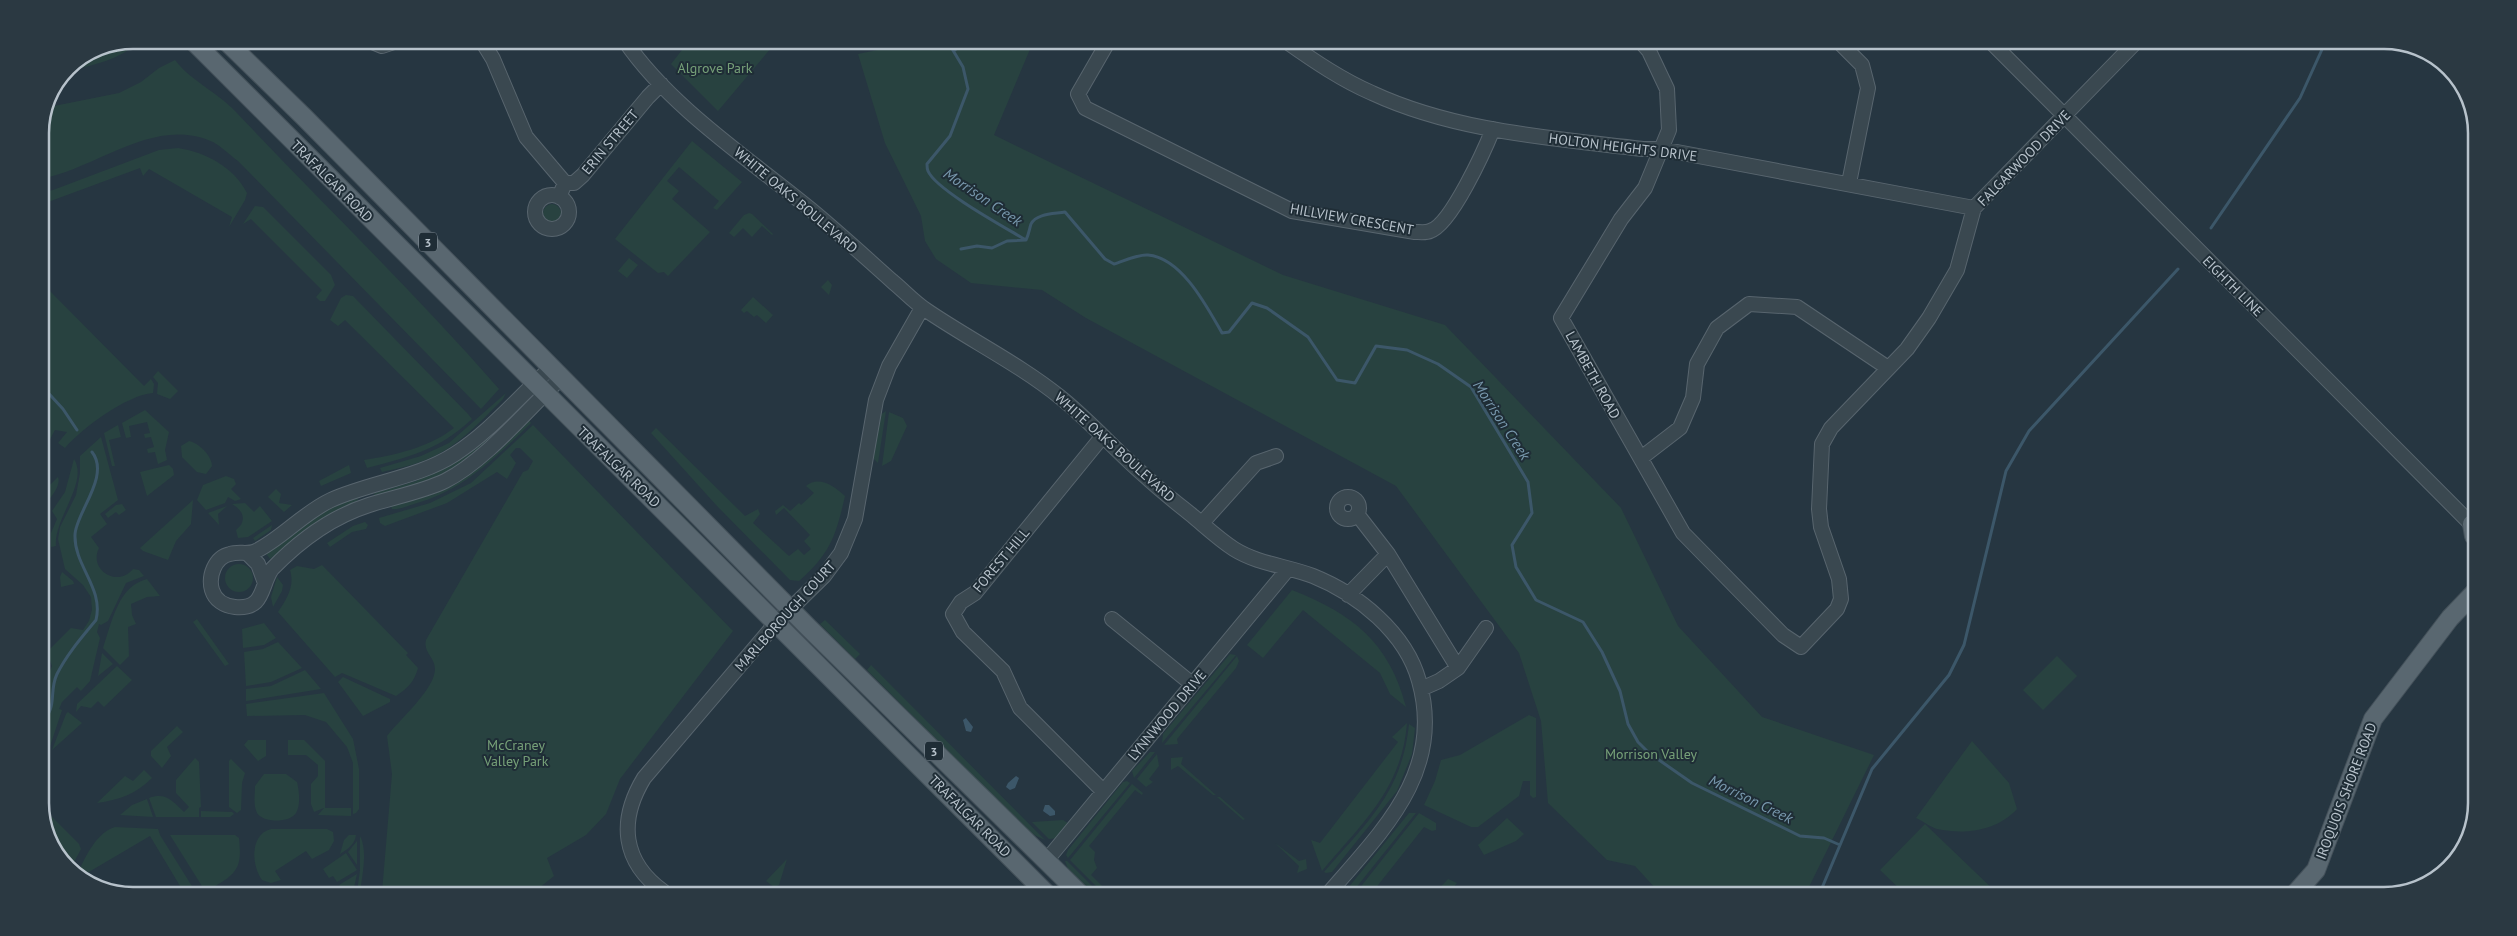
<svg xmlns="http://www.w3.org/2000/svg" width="2517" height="936" font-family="'PT Sans',sans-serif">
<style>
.green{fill:#284240}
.water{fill:#3c5769}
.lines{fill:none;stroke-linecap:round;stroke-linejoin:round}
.stream{stroke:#3c5769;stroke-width:3}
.minor-casing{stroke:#58656e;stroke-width:16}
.major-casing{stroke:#44515a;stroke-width:20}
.minor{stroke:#3a4850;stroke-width:14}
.major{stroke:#596770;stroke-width:18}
.labels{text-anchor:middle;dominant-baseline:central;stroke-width:4;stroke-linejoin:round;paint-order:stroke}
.shield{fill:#1f2d36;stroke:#89959e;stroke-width:1}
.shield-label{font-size:12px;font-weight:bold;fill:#b7c2cb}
.park-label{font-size:14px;fill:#76a078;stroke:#1f2d36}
.street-label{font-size:14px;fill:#b7c2cb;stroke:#1f2d36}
.water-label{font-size:15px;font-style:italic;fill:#7898ad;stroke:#1f2d36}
.rim{fill:none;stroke:#b7c2cb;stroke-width:2.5}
</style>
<rect width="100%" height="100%" fill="#263641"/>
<path class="green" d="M133 40H139C121 61 91 65 65 72 75 51 112 44 133 40Z
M689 41H777L718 111 671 64Z
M896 42H1033L994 135 1283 275 1445 325 1621 508 1678 626 1762 717 1874 755 1808 889 1802 895 1657 894V890L1635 866 1607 860 1548 803 1541 721 1519 653 1396 486 1086 318 1042 290 971 283 936 259 925 241 921 216 885 143 858 54 897 46Z
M175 60C191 81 217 92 235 111 323 204 415 293 499 389L481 409 238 161C230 155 222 147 213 142 154 115 97 169 40 179V127L49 107 119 93 141 82 159 68Z
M692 141 742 182 717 210 713 208 719 201 679 167 667 181 679 191 672 199 710 232 668 276 664 272 658 273 615 239Z
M178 148C205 152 234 167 247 193L245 200 229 227 232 217 149 169 143 176 140 168 40 205V193L53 190 159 150Z
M543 213a9 9 0 1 1 18 0a9 9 0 1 1-18 0Z
M255 206 263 207 331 275 335 285 325 301H320L316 297 322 290 251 219 243 224Z
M749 213 752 214 773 234 772 235 762 226 752 237 743 228 734 237 729 233 744 215Z
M629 258 638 265 627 278 618 271Z
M828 280 832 285 829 295 821 287Z
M40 281 144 386 151 379 154 384 153 393C127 395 82 428 65 448L58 443 67 432 55 430 40 458Z
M346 295 353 296 468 414 472 419C439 450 409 457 367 468L364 460C395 455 428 448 454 428L345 320 338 326 330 320 341 298Z
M753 297 773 315 766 323 757 315 754 317 747 311 744 313 741 310Z
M158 371 178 391 170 399 157 394 158 383 153 377Z
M506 393 503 399C479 423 456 449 423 461 410 466 395 469 382 472L380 468 421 456 449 443Z
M145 410 169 432 165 450 167 460 158 464 155 452 148 453 147 449 154 447 151 437 145 438 144 434 150 433 147 422 129 426 131 437 126 438 122 423Z
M886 411 878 463 873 458 880 415Z
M889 412 903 418 907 426 891 461 882 466Z
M503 419 506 422 464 463 444 476 374 498 373 496 375 493 416 481 443 467Z
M528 419 531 423C496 457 463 491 414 504 407 506 399 510 392 509L390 503 411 497Z
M118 425 121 437 109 440 115 466H112L104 433Z
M533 425 733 631 620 779 606 814 586 835 547 858 554 876 534 892H382L392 774 387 736C400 719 435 689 435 669 435 657 423 653 426 640L523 472 528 470 533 461 520 448H516L510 455 516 463 507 479 497 472 447 503 385 526 380 523 379 518 430 503 471 483Z
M656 428 745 516 758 509 760 514 753 523 789 556 798 549 804 555 811 549 804 541 810 535 784 508 776 515 775 511 783 505 790 511 799 503 801 505 814 493 806 486C819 475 835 487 845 496 836 535 831 553 799 581L790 580 717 506 651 433Z
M101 437 118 500 100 514 107 524 91 537 99 548C88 570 118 588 133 569L139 570 144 576 126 583 108 621 101 625 99 624 97 632 100 638 90 681 81 691 77 687 62 702 59 709 62 710 48 752 45 756H40V710L44 707 48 708 47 678 52 666 47 652 71 628 83 630 89 621 92 610 91 597 83 585 65 569 58 539 60 527 76 495 80 473V456Z
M189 441C199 443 212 456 212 466L206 474 197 472 182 457 181 446Z
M74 459C89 482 53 520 56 546L51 547V533L57 519 52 511 65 492Z
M169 465 173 469 174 475 147 496 140 472Z
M349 465 351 473 321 486 319 481Z
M226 476 234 479 236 484 231 489 241 499 235 501 228 497 225 503 206 510 197 500 203 485Z
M58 477C62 487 47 502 40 510V495Z
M276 489 281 494 279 503 292 505 284 512 268 497Z
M359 497 356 503 320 521 270 559 265 552 335 504Z
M193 500 191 524 176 541 168 560 143 551 140 548Z
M245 503 254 512 260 506 272 521 248 537 238 538 236 530 241 525C246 515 240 509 232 504Z
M122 504 126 510 119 515 116 512 108 518 105 514 116 505Z
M227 506 218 514 219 525 208 513Z
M365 522 368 525 366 529 352 532 330 547 327 543 353 526Z
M272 525 271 530 255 541 253 538Z
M225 578a14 14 0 1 1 28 0a14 14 0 1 1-28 0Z
M322 565 408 653 406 655 418 668C414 682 408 688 396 696L342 673 335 677 278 612C287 599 295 586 290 570L297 566 314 569Z
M62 572 73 581 74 584 61 587 60 577Z
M277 577 283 585 282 591 273 607 271 597Z
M147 579 160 596 147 597 131 604 132 615 136 624 128 627 129 656 120 665 103 648C112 622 118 586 147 579Z
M1292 590C1353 614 1389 642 1406 707L1390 694 1380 673 1303 610 1263 658 1247 645Z
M197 619 229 664 225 666 193 622Z
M825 620 860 654 855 659 820 624Z
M264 623 276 638 264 645 243 648 242 629Z
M278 642 302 668 271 682 246 686 244 652 263 649Z
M102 653 113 664 98 676Z
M1230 654 1236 655 1162 743 1163 734Z
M1237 656 1239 661 1236 668 1177 739 1178 744 1164 745Z
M2057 656 2077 676 2043 710 2023 690Z
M871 665 1045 840 1030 833 867 670Z
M117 666 132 680 104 707 98 701 91 708 81 706 76 712 77 704Z
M305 670 321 689 246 701V689L271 686Z
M343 677 390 699V702L363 716 338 682Z
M324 693 353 739 359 769V809L356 813 353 814V763L347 747 326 722 305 715 247 716 246 704Z
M68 712 82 723 52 750 66 714Z
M1529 715 1536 718V797L1533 798 1530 795V781H1523L1519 796 1478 827H1471L1424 805 1435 781 1441 760 1460 755Z
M1407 723C1402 789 1362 823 1322 871L1311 840 1320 843 1398 742 1392 737Z
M1409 724 1415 728 1412 754 1397 791 1332 872 1326 873 1324 872C1367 822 1402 793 1409 724Z
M177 726 183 732 167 747 171 756 162 768 151 756V751Z
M248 740H266V756L258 761 244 745Z
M288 740H304L325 761V808H351V816L318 815 324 808 314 812 311 804V784L318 776V765L306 755H288Z
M1972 741 2009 783 2017 809C1997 831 1965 835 1937 829 1930 827 1923 821 1916 818Z
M1150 752H1155L1134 778 1132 771Z
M1157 754 1159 766 1149 779 1153 782 1146 787 1137 779Z
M1183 757 1181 764 1216 795H1213L1178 766 1171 770V758Z
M195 758 199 762 201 807 199 808V817H156L149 798C166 792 172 801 184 812L189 807 176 793V780Z
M231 759 245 773 242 783 241 810 237 813 229 807V761Z
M144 770 152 778C136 794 119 800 97 803L125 776 133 781Z
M264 774H286L297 782C299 790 301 805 296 813 290 823 263 823 257 813 253 805 255 794 255 786Z
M1127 781 1130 783 1068 858 1066 855 1068 850 1123 782Z
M1132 784 1143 793 1142 795 1135 790 1089 846 1095 852 1094 860 1097 868 1091 875 1109 893H1103L1070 860Z
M1217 797H1220L1245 819 1243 820Z
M147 799 153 817 120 815 132 805Z
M40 805 79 844 81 849 71 868 59 860Z
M201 811 232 812 234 814 230 817H201Z
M1409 813H1416L1351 894H1347L1348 888Z
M1419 813 1436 823V830L1432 831 1424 827 1371 894H1355Z
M1507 818 1524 834 1516 841 1484 855 1478 845Z
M1063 820 1071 825 1059 838 1049 839 1032 822Z
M1925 824 1999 895H1906L1880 870Z
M115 827 158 829 160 835 195 891H183L150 836 82 876 78 873C85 857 97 832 115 827Z
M271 829H327L333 832 334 841 329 850 312 859 306 851 275 871 281 880 271 883 262 880C251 865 250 834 271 829Z
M170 835H235L239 838C241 860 241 870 222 882 216 885 211 890 205 891Z
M349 835H356C355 844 348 849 340 854L344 840Z
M360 836C368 850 362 877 360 892H357L360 870Z
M357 841V865L348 852Z
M1275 843 1299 861 1306 859 1307 869 1297 873 1299 866Z
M346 853 357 870 337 882 333 876 329 878 323 869Z
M787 859 779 885 774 887 766 881Z
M1065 861H1067L1099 893H1093L1068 869Z
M357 874 353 892H344L339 885Z
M1448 879 1457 883 1448 894H1434Z"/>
<path class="water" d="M966 718 973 727 971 732 966 731 963 720Z
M1016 776 1019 778 1015 788 1010 790 1006 787 1008 783Z
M1045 805H1049L1055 811V815L1050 816 1043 811Z"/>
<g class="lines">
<path class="stream" d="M948 42 963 67 968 89 950 136 927 164C927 166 927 169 928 171 936 190 1006 228 1026 240 1029 234 1029 230 1031 224 1036 213 1056 214 1065 212L1105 259 1114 264C1124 261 1138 254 1148 255 1182 258 1207 307 1222 333L1229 332 1252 303 1267 308 1308 337 1337 380 1355 383 1376 346 1407 350 1438 364 1471 387 1528 482 1532 513 1512 545 1516 567 1536 600 1583 622 1602 652 1620 691 1628 724 1638 742 1649 753 1692 783 1800 836 1824 838 1840 845
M954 51 963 42
M2211 228 2300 98 2324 45
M961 249 977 246 992 248 1007 241 1026 240
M40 384 63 409 77 430
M40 723C59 708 48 693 57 674 67 654 82 637 96 620 104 588 74 566 75 535 75 514 111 476 92 452
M1819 895 1872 769 1949 675 1964 645 2006 471 2029 431 2178 269"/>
<defs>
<path id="minor" d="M370 41 382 46 397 41
M482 41 493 59 526 137 565 183
M625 41C669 106 749 159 810 209 838 232 865 257 892 281 903 290 914 302 926 310 970 340 1019 364 1060 397 1090 421 1116 451 1145 476 1161 491 1178 504 1194 517 1207 528 1220 540 1234 549 1258 564 1287 566 1313 576 1358 594 1406 633 1419 681 1445 772 1382 831 1328 894
M1108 42 1078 94 1085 108 1292 211 1415 232C1419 232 1426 233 1430 231 1451 225 1485 149 1493 129
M1287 42C1314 61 1342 80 1372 93 1456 132 1553 138 1643 149H1661L1974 208
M1642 43 1649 51 1667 89 1669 130 1645 188 1621 219 1561 318 1683 533 1783 635 1801 647 1837 609 1841 599 1839 579 1821 527 1819 509 1822 444 1831 428 1907 349 1929 318 1957 270 1974 208 2134 44
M1841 44 1862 65 1868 88 1849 183
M1993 44 2474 527
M535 212a17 17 0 1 1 34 0a17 17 0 1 1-34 0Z
M559 197 565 183H574L583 175 648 97 661 84
M551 368C519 396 491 431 455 454 418 478 371 482 331 500 303 513 281 539 256 551 248 555 239 551 230 554 215 557 208 576 212 590 215 600 224 606 235 607 265 610 260 586 272 569 300 540 331 517 369 505 394 497 422 492 445 481 485 461 528 409 561 378
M1102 437 975 593 961 602 953 614 963 632 1003 671 1020 708 1103 791
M1641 458 1680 428 1693 398 1697 364 1717 328 1749 304 1797 307 1888 368
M1337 508a11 11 0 1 1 22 0a11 11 0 1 1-22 0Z
M1357 514 1388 554 1458 668
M1202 523 1256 463 1276 456
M248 554 258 564 265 583
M1348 595 1388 554
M1112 619 1192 684
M1421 689 1439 681 1458 668 1486 628
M1046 861 1288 569
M664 892C622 862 618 821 644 778L776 623 824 576 841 553 855 519 876 400 889 366 922 308"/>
<path id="major" d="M192 40 1046 893
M225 40 304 117 809 628 1079 893
M2472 524 2474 536
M2293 896 2316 870 2373 719 2450 618 2474 593"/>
</defs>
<use href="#minor" class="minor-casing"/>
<use href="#major" class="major-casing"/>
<use href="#minor" class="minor"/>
<use href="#major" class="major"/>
</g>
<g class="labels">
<g class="shield">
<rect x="419" y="232.5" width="18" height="19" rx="4"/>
<rect x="925" y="741.5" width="18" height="19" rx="4"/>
</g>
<g class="shield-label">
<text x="428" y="242">3</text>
<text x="934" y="751">3</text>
</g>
<g class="park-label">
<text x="715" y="68">Algrove Park</text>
<text x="516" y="745">McCraney<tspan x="516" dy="16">Valley Park</tspan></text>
<text x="1651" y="754">Morrison Valley</text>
</g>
<g class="street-label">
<text transform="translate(610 142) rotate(-50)">ERIN STREET</text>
<text transform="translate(1623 147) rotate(7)">HOLTON HEIGHTS DRIVE</text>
<text transform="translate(2024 158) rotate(-46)">FALGARWOOD DRIVE</text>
<text transform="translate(332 181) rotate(45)">TRAFALGAR ROAD</text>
<text transform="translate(796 200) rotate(40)">WHITE OAKS BOULEVARD</text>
<text transform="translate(1352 219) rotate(10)">HILLVIEW CRESCENT</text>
<text transform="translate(2233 286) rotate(45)">EIGHTH LINE</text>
<text transform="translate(1593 375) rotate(61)">LAMBETH ROAD</text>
<text transform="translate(1115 447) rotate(42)">WHITE OAKS BOULEVARD</text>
<text transform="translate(619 467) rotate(44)">TRAFALGAR ROAD</text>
<text transform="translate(1001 560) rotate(-50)">FOREST HILL</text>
<text transform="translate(785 616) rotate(-48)">MARLBOROUGH COURT</text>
<text transform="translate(1167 715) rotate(-50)">LYNNWOOD DRIVE</text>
<text transform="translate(2346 791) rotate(-69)">IROQUOIS SHORE ROAD</text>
<text transform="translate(970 816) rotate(45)">TRAFALGAR ROAD</text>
</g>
<g class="water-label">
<text transform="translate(983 197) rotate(34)">Morrison Creek</text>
<text transform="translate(1502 420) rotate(57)">Morrison Creek</text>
<text transform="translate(1751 799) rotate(26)">Morrison Creek</text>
</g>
</g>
<path d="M0 0H2517V936H0ZM133 49H2384A84 84 0 0 1 2468 133V803A84 84 0 0 1 2384 887H133A84 84 0 0 1 49 803V133A84 84 0 0 1 133 49Z" fill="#2b3942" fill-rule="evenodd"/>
<path class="rim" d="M133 49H2384A84 84 0 0 1 2468 133V803A84 84 0 0 1 2384 887H133A84 84 0 0 1 49 803V133A84 84 0 0 1 133 49Z"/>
</svg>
